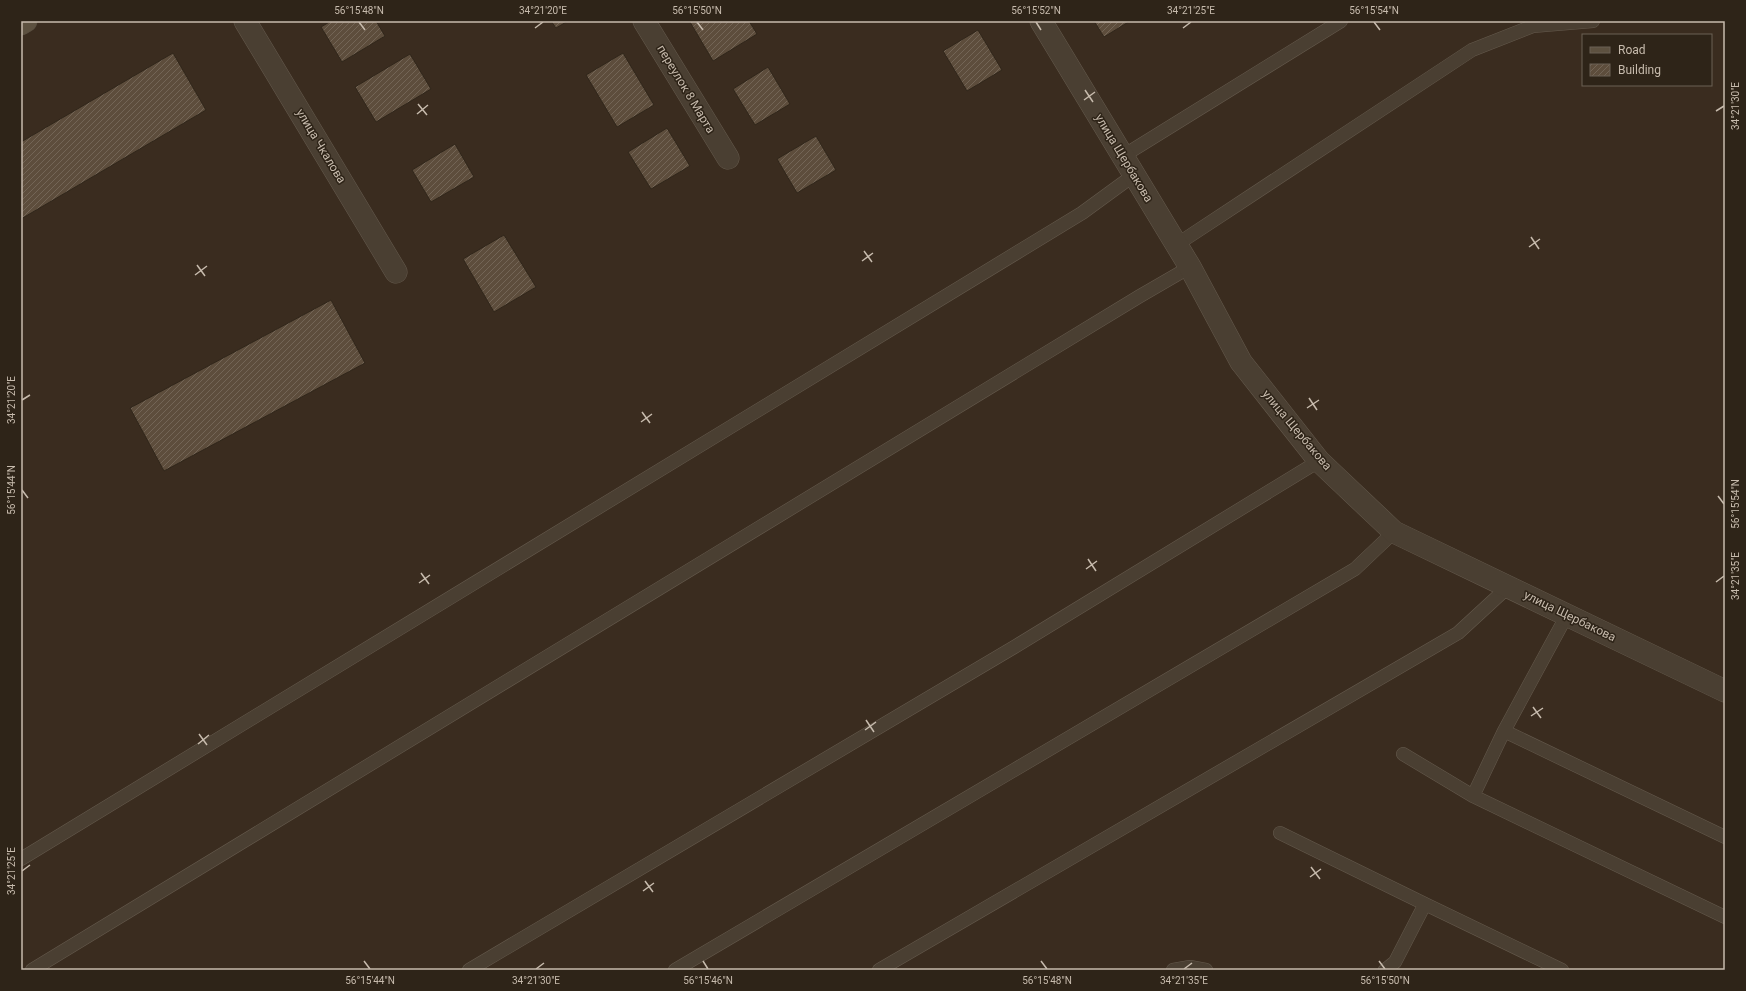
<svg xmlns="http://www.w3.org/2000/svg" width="1746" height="991" font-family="Roboto,sans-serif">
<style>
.building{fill:url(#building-hatch);stroke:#30261a}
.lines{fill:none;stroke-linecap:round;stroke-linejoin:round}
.lane-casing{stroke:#655a4d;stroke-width:14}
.street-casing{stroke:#655a4d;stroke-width:23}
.secondary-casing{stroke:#53483c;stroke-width:23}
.lane{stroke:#4a3f32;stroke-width:13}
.street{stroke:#4a3f32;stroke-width:22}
.secondary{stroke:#5d5140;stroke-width:22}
.ticks{fill:none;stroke:#c7bbad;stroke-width:1.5}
.labels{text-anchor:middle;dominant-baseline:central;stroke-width:3;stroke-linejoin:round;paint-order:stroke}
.street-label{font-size:12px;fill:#c7bbad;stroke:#2e2418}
.neatline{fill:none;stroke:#c7bbad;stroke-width:1.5}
.ticks-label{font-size:10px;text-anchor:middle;fill:#c7bbad}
</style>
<defs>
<pattern id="building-hatch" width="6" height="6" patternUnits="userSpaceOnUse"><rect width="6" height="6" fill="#5d4d3c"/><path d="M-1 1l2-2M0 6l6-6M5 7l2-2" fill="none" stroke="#736556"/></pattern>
</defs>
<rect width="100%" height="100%" fill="#3a2c1f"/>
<path class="building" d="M331 21H376L385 36 342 62 321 27Z
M551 21H568L556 28Z
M692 21H749L757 34 713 61 690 22Z
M1094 21H1130L1104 37Z
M978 30 1002 70 967 91 943 51Z
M173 53 206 110 21 219V142Z
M623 53 654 105 617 127 586 75Z
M410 54 431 89 376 122 355 87Z
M768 67 790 104 755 125 733 89Z
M667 128 690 166 651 189 628 152Z
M816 136 836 170 797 193 777 159Z
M455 144 474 177 431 202 412 170Z
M504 235 536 287 494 312 463 259Z
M331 300 365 363 164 471 130 408Z"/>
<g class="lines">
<defs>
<path id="lane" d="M1123 156 1341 21
M1176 245 1472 50 1533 26 1593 21
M1504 731 1725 837
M1403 754 1473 796 1725 917
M1473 796 1504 731 1567 615
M1280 833 1425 904
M21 859 1082 213 1134 175
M32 970 1140 296 1190 267
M469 970 1016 646 1319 461
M675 970 1355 569 1394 532
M879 970 1458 633 1508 587
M1173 970 1190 967 1206 970
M1385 970 1395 962 1425 904 1562 970"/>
<path id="street" d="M245 21 396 272
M644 21 728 158
M1041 21 1190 267 1241 362 1319 461 1394 532 1725 691"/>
<path id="secondary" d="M21 24 26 21"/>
</defs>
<use href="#lane" class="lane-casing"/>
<use href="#street" class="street-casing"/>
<use href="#secondary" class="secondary-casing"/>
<use href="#lane" class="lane"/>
<use href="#street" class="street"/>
<use href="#secondary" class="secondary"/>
</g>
<path class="ticks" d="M359 22 365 30M697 22 703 30M1036 22 1041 30M1374 22 1380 30M535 28 543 22M1183 28 1191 22M1085 90 1093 102M1084 100 1095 92M418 104 427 115M1716 111 1724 106M417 114 428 105M1531 237 1539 249M1529 247 1540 239M864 251 872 262M862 261 873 253M197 265 205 276M195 275 207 266M1309 398 1317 410M22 400 30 395M1307 408 1319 400M642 412 650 423M641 422 652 414M22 490 28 498M1718 496 1724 504M1088 559 1096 571M1086 569 1097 561M421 573 429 584M1716 582 1724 576M419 583 430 575M1533 707 1541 718M1531 716 1543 708M866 720 874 732M865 730 876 722M199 734 207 745M198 744 209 735M1311 867 1320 879M22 871 30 865M1310 877 1321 869M645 881 653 892M643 891 654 883M364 961 370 969M703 961 708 969M1041 961 1047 969M1379 961 1385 969M536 969 544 963M1184 969 1192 963"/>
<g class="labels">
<g class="street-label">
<text transform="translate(686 89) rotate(59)">переулок 8 Марта</text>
<text transform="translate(321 146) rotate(59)">улица Чкалова</text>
<text transform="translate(1124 158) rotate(59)">улица Щербакова</text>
<text transform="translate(1297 430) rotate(50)">улица Щербакова</text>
<text transform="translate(1570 616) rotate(26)">улица Щербакова</text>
</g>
</g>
<rect width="1746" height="991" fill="none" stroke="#2e2418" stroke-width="44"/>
<rect x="1582" y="34" width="130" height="52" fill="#2e2418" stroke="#6b6054"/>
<rect x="1590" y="47" width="20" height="6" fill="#5d5140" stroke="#6b6054"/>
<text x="1618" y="54" font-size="12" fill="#c7bbad">Road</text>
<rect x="1590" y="64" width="20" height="12" fill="url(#building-hatch)" stroke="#6b6054"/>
<text x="1618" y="74" font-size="12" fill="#c7bbad">Building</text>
<rect x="22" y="22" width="1702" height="947" class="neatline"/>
<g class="ticks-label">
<text x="359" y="14">56°15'48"N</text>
<text x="543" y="14">34°21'20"E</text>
<text x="697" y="14">56°15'50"N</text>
<text x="1036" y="14">56°15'52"N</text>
<text x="1191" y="14">34°21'25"E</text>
<text x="1374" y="14">56°15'54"N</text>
<text transform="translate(1735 106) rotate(-90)" y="4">34°21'30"E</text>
<text transform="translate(11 400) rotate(-90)" y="4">34°21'20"E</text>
<text transform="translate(11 490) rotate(-90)" y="4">56°15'44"N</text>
<text transform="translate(1735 504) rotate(-90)" y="4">56°15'54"N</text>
<text transform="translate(1735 576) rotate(-90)" y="4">34°21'35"E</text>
<text transform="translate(11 871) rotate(-90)" y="4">34°21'25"E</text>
<text x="370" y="984">56°15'44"N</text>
<text x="536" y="984">34°21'30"E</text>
<text x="708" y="984">56°15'46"N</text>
<text x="1047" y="984">56°15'48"N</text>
<text x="1184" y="984">34°21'35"E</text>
<text x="1385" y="984">56°15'50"N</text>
</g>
</svg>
